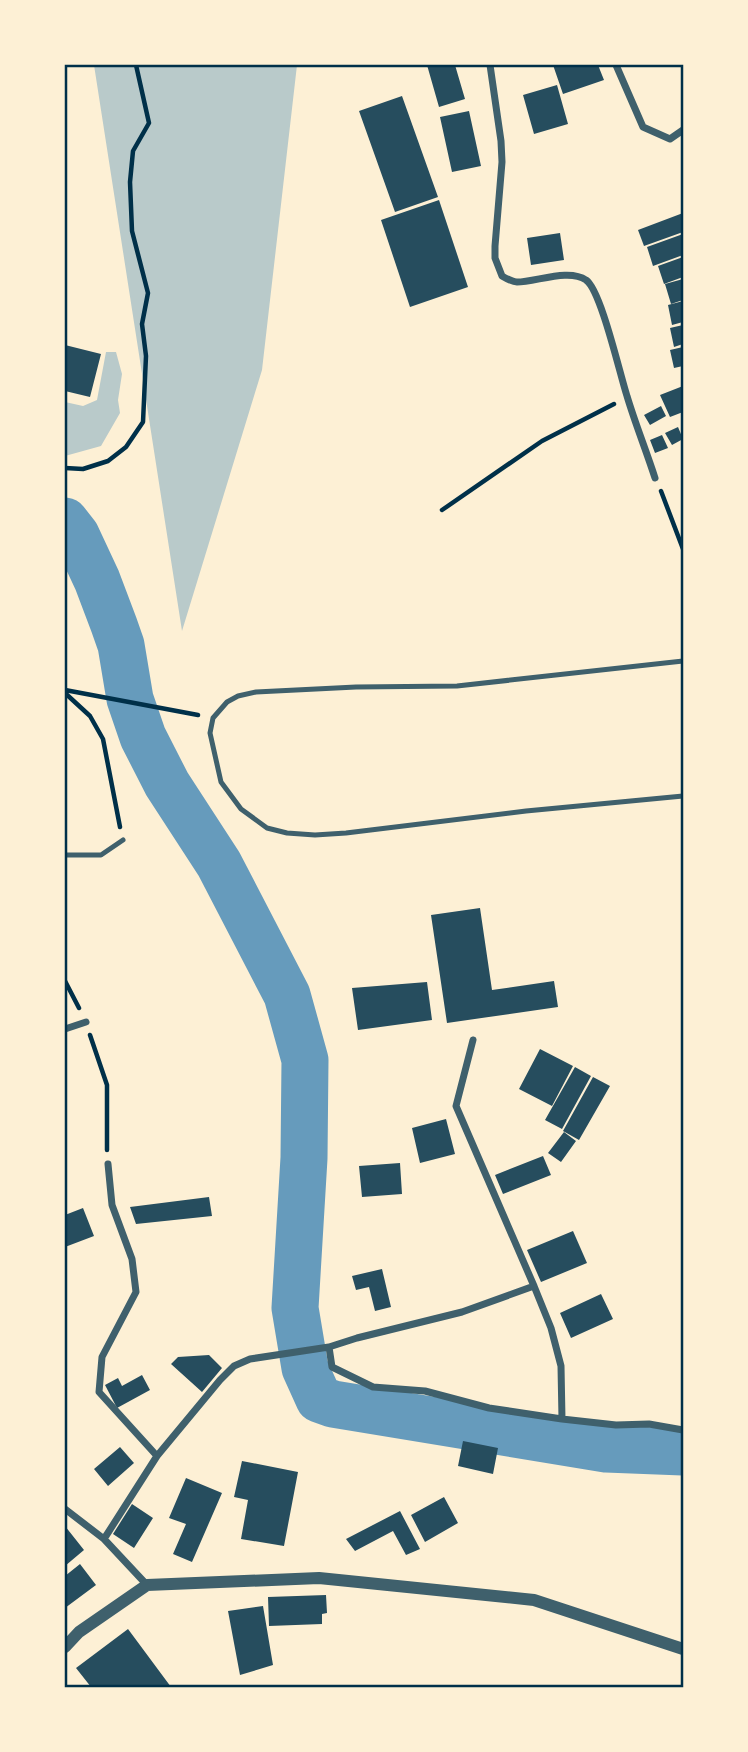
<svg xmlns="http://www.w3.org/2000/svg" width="748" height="1752" font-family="'Sofia Sans Condensed',sans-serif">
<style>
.green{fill:#b9caca}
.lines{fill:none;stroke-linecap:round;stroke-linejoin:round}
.river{stroke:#669bbc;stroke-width:47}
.building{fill:#264d5e}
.path{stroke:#003049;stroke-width:4.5}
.service{stroke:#3f606c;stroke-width:5}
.minor{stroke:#3f606c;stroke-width:7}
.tertiary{stroke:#3f606c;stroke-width:12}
.neatline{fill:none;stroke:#003049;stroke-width:2.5}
</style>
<rect width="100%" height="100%" fill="#fdf0d5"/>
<path class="green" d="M94 65H297L262 370 182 631Z
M106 352H116L122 374 118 400 120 413 101 446 65 456V402L83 406 97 400Z"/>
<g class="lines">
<path class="river" d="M65 521 76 535 97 580 114 625 121 645 130 699 143 737 167 784 219 864 287 995 305 1060 304 1158 295 1308 305 1368 319 1399 333 1404 606 1449 683 1452"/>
</g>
<path class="building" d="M427 65H455L465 99 439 107Z
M553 65H598L604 80 563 94Z
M557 85 568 124 534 134 523 95Z
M402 96 438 197 395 212 359 111Z
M469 111 481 166 452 172 440 117Z
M439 200 468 287 410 307 381 220Z
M683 213V232L644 246 638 230Z
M560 233 564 260 531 265 527 238Z
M683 234V255L653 266 647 247Z
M683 257V277L664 284 658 266Z
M683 279V300L671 304 665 284Z
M683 301V322L672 325 668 305Z
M683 325V344L674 347 670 328Z
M65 345 101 354 90 397 65 391Z
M683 347V366L674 368 670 350Z
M683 386V412L670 417 660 395Z
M661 406 666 416 650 425 644 415Z
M678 427 683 439 672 445 665 433Z
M662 435 668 448 655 453 650 440Z
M480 908 492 990 554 981 558 1007 447 1023 431 915Z
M427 982 432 1020 358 1030 352 988Z
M540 1049 573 1066 552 1106 519 1089Z
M575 1067 591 1076 562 1129 545 1120Z
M593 1077 610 1086 579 1140 563 1131Z
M446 1119 455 1154 420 1163 412 1128Z
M564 1132 576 1141 561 1162 548 1153Z
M543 1156 551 1175 503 1194 495 1175Z
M400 1163 402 1194 362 1197 359 1166Z
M209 1197 212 1216 136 1224 130 1207Z
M83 1208 94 1236 65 1247V1215Z
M573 1231 587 1263 541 1282 527 1250Z
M382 1269 391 1307 375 1311 369 1287 356 1290 352 1276Z
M601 1294 613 1319 571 1338 560 1313Z
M209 1355 222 1368 202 1392 171 1364 178 1357Z
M142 1375 150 1390 117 1408 105 1385 118 1378 122 1386Z
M463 1441 498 1448 493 1474 458 1466Z
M120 1447 134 1463 108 1486 94 1469Z
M242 1461 298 1472 284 1546 241 1539 248 1500 234 1497Z
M186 1478 222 1493 192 1562 173 1554 186 1524 169 1518Z
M444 1497 458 1523 425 1542 411 1515Z
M132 1504 153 1518 134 1548 113 1534Z
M400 1511 420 1549 406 1555 393 1531 355 1551 346 1539Z
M65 1526 84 1550 65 1566Z
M80 1564 96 1585 65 1608V1576Z
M326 1595 327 1613 322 1614V1624L269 1626 268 1597Z
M263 1606 273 1665 240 1675 228 1611Z
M128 1629 171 1687H91L76 1668Z"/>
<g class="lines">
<path class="path" d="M65 468 83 469 108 461 126 447 143 422 146 356 142 324 148 293 132 231 130 182 133 151 149 123 136 65
M661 491 683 549
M442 510 542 441 614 404
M65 690 198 715
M65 693 90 716 103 739 120 827
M65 981 79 1008
M90 1035 107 1085V1150"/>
<path class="service" d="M683 661 457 686 356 687 256 692 238 696 227 702 213 718 210 733 221 782 241 809 267 828 287 833 315 835 346 833 526 811 683 796
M65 855H101L123 840"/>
<path class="minor" d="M490 65 501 141 502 162 495 246V258L502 276C507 279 512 282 517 282 536 282 569 268 586 280 601 290 620 375 627 396 635 423 646 450 655 478
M616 65 643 127 670 139 683 130
M65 1029 86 1022
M473 1040 456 1106 534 1286 462 1312 357 1338 329 1347 332 1367 373 1387 425 1391 489 1408 562 1419 616 1425 649 1424 683 1430
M108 1164 112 1205 132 1259 136 1292 102 1357 99 1392 157 1456
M534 1286 551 1328 561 1366 562 1419
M65 1509 104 1539 147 1585
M104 1539 157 1456 220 1380 234 1366 250 1359 329 1347"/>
<path class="tertiary" d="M65 1647 79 1632 147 1585 319 1578 534 1600 683 1649"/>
</g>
<rect width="748" height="1752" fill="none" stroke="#fdf0d5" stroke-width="133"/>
<rect x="66" y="66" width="616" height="1620" class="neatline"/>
</svg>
